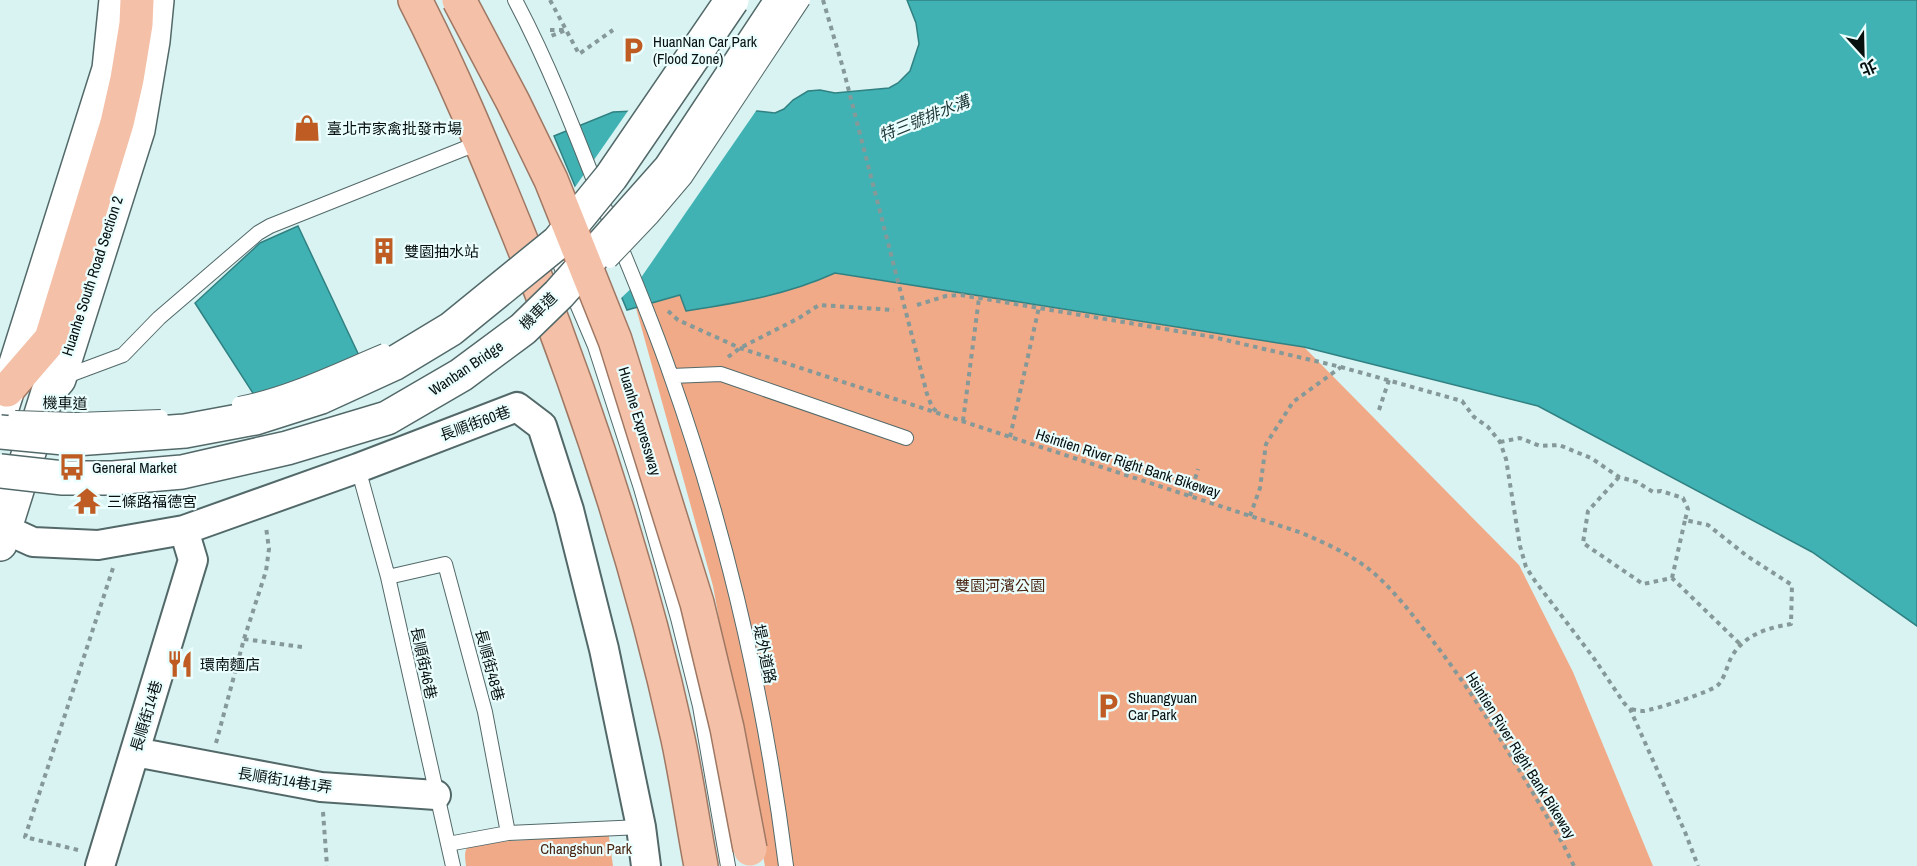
<svg xmlns="http://www.w3.org/2000/svg" width="1917" height="866" font-family="'Archivo Narrow','Noto Sans TC',sans-serif">
<style>
.green{fill:#f1aa87}
.water{fill:#41b2b3;stroke:#308182;stroke-width:1.5}
.pier{fill:#d9f2f2}
.lines{fill:none;stroke-linecap:round;stroke-linejoin:round}
.service-casing{stroke:#536969;stroke-width:16}
.minor-casing{stroke:#536969;stroke-width:32}
.tertiary-casing{stroke:#536969;stroke-width:36}
.trunk-casing{stroke:#9f7864;stroke-width:36}
.path{stroke:#869999;stroke-width:4;stroke-dasharray:4.5 4.5;stroke-linecap:butt}
.service{stroke:#fff;stroke-width:14}
.minor{stroke:#fff;stroke-width:28}
.tertiary{stroke:#fff;stroke-width:33}
.trunk{stroke:#f4c0a7;stroke-width:33}
.service-bridge-casing{stroke:#536969;stroke-width:16;stroke-linecap:butt}
.tertiary-bridge-casing{stroke:#536969;stroke-width:36;stroke-linecap:butt}
.trunk-bridge-casing{stroke:#9f7864;stroke-width:36;stroke-linecap:butt}
.service-bridge{stroke:#fff;stroke-width:14}
.tertiary-bridge{stroke:#fff;stroke-width:33}
.trunk-bridge{stroke:#f4c0a7;stroke-width:33}
.labels{text-anchor:middle;dominant-baseline:central;stroke-width:4.5;stroke-linejoin:round;paint-order:stroke}
.poi-label{font-size:15px;fill:#070f0f;stroke:#eafefe;text-anchor:start}
.street-label{font-size:15px;fill:#070f0f;stroke:#eafefe}
.park-label{font-size:15px;fill:#4a2613;stroke:#eafefe}
.water-label{font-size:16px;font-style:italic;fill:#1b3434;stroke:#eafefe}
</style>
<rect width="100%" height="100%" fill="#d9f2f2"/>
<path class="green" d="M834 273 1304 347 1519 565 1573 672 1653 866H765L713 586 636 308 680 295 810 284Z
M608 830 613 866H466C465 856 463 849 472 843L528 840V834Z"/>
<path class="water" d="M907 0H1917V626L1812 552 1538 406 1304 347 835 273C787 295 737 303 686 311L680 295 627 310 554 136 613 112 720 107 775 113 784 109 793 100 808 91 820 90 835 93 889 88 898 83 910 71 919 44 916 23Z
M298 226 363 364 258 401 195 303 260 243Z"/>
<path class="pier" d="M720 104 758 108 638 282 619 300 573 190 630 108Z"/>
<g class="lines">
<defs>
<path id="service" d="M515 0C552 70 580 145 609 219 631 271 653 323 671 376 727 534 765 700 786 866
M557 257 595 346 641 488 678 618 700 706 728 866
M671 376 721 374 906 438
M64 377 123 355 159 318 258 233 270 226 481 142
M358 468 388 577 453 866
M388 577 445 564 485 712 508 833
M448 844 508 833 641 827"/>
<path id="minor" d="M0 527 33 542 98 545 184 530 358 468 517 407 542 426 569 510 604 649 641 827 646 866
M135 752 321 787 436 795
M100 866 193 560 184 530"/>
<path id="tertiary" d="M0 414 109 69 116 0
M0 544 48 392 59 379 138 130 153 41 157 0"/>
<path id="trunk" d="M415 0C452 72 483 147 514 223 582 390 639 562 678 739 687 781 693 824 701 866
M7 390 51 339 117 123 127 79 136 24 137 0"/>
</defs>
<use href="#service" class="service-casing"/>
<use href="#minor" class="minor-casing"/>
<use href="#tertiary" class="tertiary-casing"/>
<use href="#trunk" class="trunk-casing"/>
<path class="path" d="M550 0 579 54 613 30
M823 0 843 68 927 394 932 407 938 413
M550 30H566L551 36
M917 305 946 296 961 295 1213 337 1341 367 1462 401 1474 417 1488 427 1500 442 1506 459 1520 546 1526 567 1535 581 1593 657 1624 703 1630 709 1685 832 1698 866
M668 311 678 320 740 348 1302 533C1329 545 1355 556 1377 576 1399 596 1417 621 1436 645 1484 708 1523 776 1563 844L1574 866
M728 357 740 348 799 318 819 305 894 310
M1379 410 1389 380
M963 421 979 298
M1010 437 1039 307
M1500 442 1520 438 1540 446 1559 445 1591 458 1619 477 1637 482 1653 492 1661 491 1683 498 1688 509 1685 520 1708 525 1747 556 1792 585 1791 624C1767 628 1742 635 1730 660 1727 667 1724 679 1718 685 1711 692 1656 709 1644 711 1639 711 1635 710 1631 709
M1619 477 1588 511 1583 543 1643 584 1672 578 1741 645
M1190 496 1198 469
M1250 516 1260 488 1266 444 1293 402 1341 367
M1672 578 1685 520
M244 639 302 647
M216 743 244 639 266 571 269 549 266 527
M323 812 327 866
M78 850 25 837 113 568"/>
<use href="#service" class="service"/>
<use href="#minor" class="minor"/>
<use href="#tertiary" class="tertiary"/>
<use href="#trunk" class="trunk"/>
<defs>
<path id="service-bridge" d="M610 261 651 218 685 178 803 0
M239 404C288 395 338 370 384 351
M15 418 76 420 161 417"/>
<path id="tertiary-bridge" d="M0 432 75 439 185 431 255 418 321 397 393 364 451 329 558 242 611 177 732 0
M0 471 63 478H113L182 472 287 448 387 418 461 375 523 329 559 294 670 169 782 0"/>
<path id="trunk-bridge" d="M459 0 513 102 551 180 615 340 697 603 727 728 750 849"/>
</defs>
<use href="#service-bridge" class="service-bridge-casing"/>
<use href="#tertiary-bridge" class="tertiary-bridge-casing"/>
<use href="#trunk-bridge" class="trunk-bridge-casing"/>
<use href="#service-bridge" class="service-bridge"/>
<use href="#tertiary-bridge" class="tertiary-bridge"/>
<use href="#trunk-bridge" class="trunk-bridge"/>
</g>
<defs>
<symbol id="parking-bare" viewBox="-9 -9 18 18"><path d="M-3.5-5.5H1a3.5 3.5 0 0 1 0 7H-1V5.5H-3.5ZM-1-3.4V-.6H.8a1.4 1.4 0 0 0 0-2.8Z" fill="#bf5c23" stroke="#eafefe" stroke-width="2.5" paint-order="stroke"/></symbol>
<symbol id="shop-bare" viewBox="-9 -9 18 18"><path d="M-5-2.5h2.3a2.7 3.5 0 0 1 5.4 0H5L5.5 6h-11ZM-1.5-2.5h3a1.5 2.3 0 0 0-3 0Z" fill="#bf5c23" stroke="#eafefe" stroke-width="2.5" paint-order="stroke"/></symbol>
<symbol id="building-bare" viewBox="-9 -9 18 18"><path d="M-4-6H4V6H1V3H-1V6H-4ZM-2.5-4.3h1.7v1.8h-1.7ZM.8-4.3h1.7v1.8H.8ZM-2.5-1h1.7V.8h-1.7ZM.8-1h1.7V.8H.8Z" fill="#bf5c23" stroke="#eafefe" stroke-width="2.5" paint-order="stroke"/></symbol>
<symbol id="bus-bare" viewBox="-9 -9 18 18"><path d="M-5-6H5V4H4V6H2V4H-2V6H-4V4H-5ZM-3.5-4V0h7V-4ZM-3.5 1.2v1.5H-2V1.2ZM2 1.2v1.5H3.5V1.2Z" fill="#bf5c23" stroke="#eafefe" stroke-width="2.5" paint-order="stroke"/></symbol>
<symbol id="temple-bare" viewBox="-9 -9 18 18"><path d="M0-6L5-2H3V0L6.5 2.5H4V6H1.5V3h-3V6H-4V2.5H-6.5L-3 0V-2H-5Z" fill="#bf5c23" stroke="#eafefe" stroke-width="2.5" paint-order="stroke"/></symbol>
<symbol id="restaurant-bare" viewBox="-9 -9 18 18"><path d="M-5-6h1v4h1v-4h1v4h1v-4h1v5L-1.5 .5V6h-2V.5L-5-1ZM5-6V6H3V1.5H1.5Q1.5-4 5-6Z" fill="#bf5c23" stroke="#eafefe" stroke-width="2.5" paint-order="stroke"/></symbol>
</defs>
<g fill-rule="evenodd">
<use href="#parking-bare" x="614" y="31" width="38" height="38"/>
<use href="#shop-bare" x="288" y="109" width="38" height="38"/>
<use href="#building-bare" x="365" y="232" width="38" height="38"/>
<use href="#bus-bare" x="53" y="448" width="38" height="38"/>
<use href="#temple-bare" x="68" y="482" width="38" height="38"/>
<use href="#restaurant-bare" x="161" y="645" width="38" height="38"/>
<use href="#parking-bare" x="1089" y="687" width="38" height="38"/>
</g>
<g class="labels">
<g class="poi-label">
<text x="653" y="41">HuanNan Car Park<tspan x="653" dy="17">(Flood Zone)</tspan></text>
<text x="327" y="128">臺北市家禽批發市場</text>
<text x="404" y="251">雙園抽水站</text>
<text x="92" y="467">General Market</text>
<text x="107" y="501">三條路福德宮</text>
<text x="200" y="664">環南麵店</text>
<text x="1128" y="697">Shuangyuan<tspan x="1128" dy="17">Car Park</tspan></text>
</g>
<g class="street-label">
<text transform="translate(92 276) rotate(-72)">Huanhe South Road Section 2</text>
<text transform="translate(538 311) rotate(-45)">機車道</text>
<text transform="translate(466 368) rotate(-34)">Wanban Bridge</text>
<text transform="translate(65 403) rotate(1)">機車道</text>
<text transform="translate(640 421) rotate(73)">Huanhe Expressway</text>
<text transform="translate(475 423) rotate(-20)">長順街60巷</text>
<text transform="translate(1128 463) rotate(18)">Hsintien River Right Bank Bikeway</text>
<text transform="translate(765 654) rotate(78)">堤外道路</text>
<text transform="translate(424 663) rotate(78)">長順街46巷</text>
<text transform="translate(490 665) rotate(75)">長順街48巷</text>
<text transform="translate(146 716) rotate(-73)">長順街14巷</text>
<text transform="translate(1521 755) rotate(58)">Hsintien River Right Bank Bikeway</text>
<text transform="translate(285 780) rotate(9)">長順街14巷1弄</text>
</g>
<g class="park-label">
<text x="1000" y="585">雙園河濱公園</text>
<text x="586" y="848">Changshun Park</text>
</g>
<g class="water-label">
<text transform="translate(924 118) rotate(-22)">特三號排水溝</text>
</g>
</g>
<g transform="translate(1863 54) rotate(158)" stroke="#eafefe" stroke-width="4.5" paint-order="stroke">
<path d="M0-4.5L10 22L0 15L-10 22Z" fill="#070f0f"/>
<text y="-9" font-size="16" font-weight="bold" text-anchor="middle" fill="#070f0f">北</text>
</g>
</svg>
